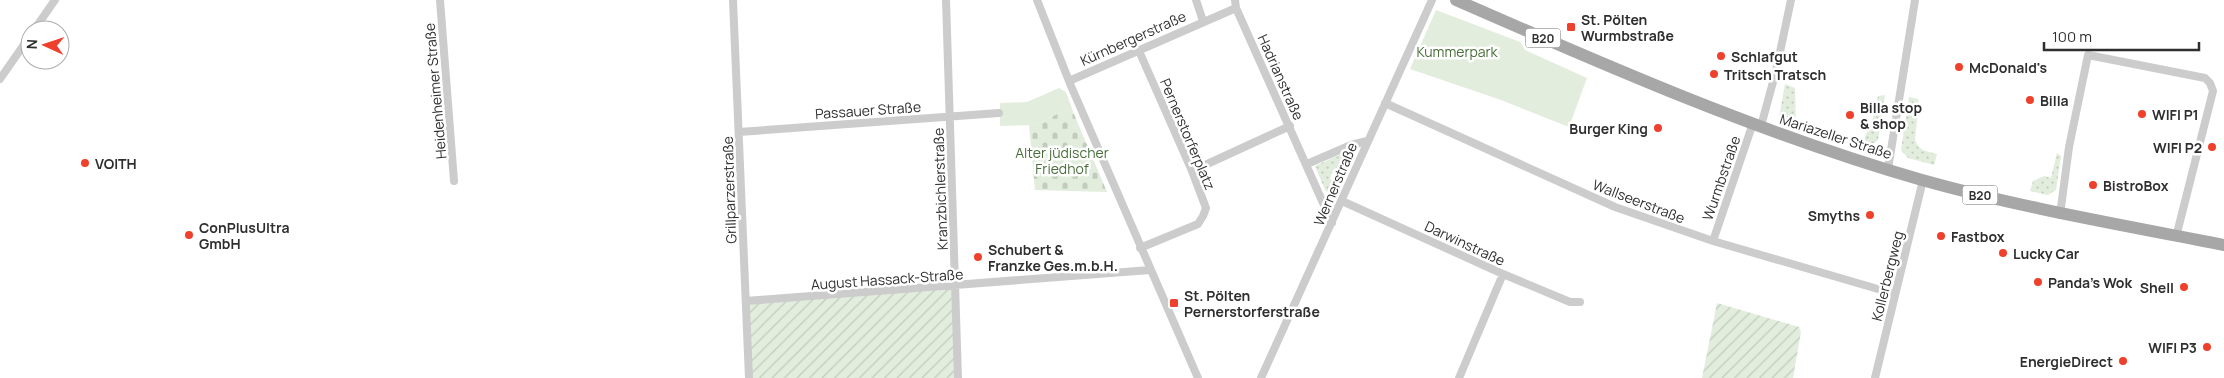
<svg xmlns="http://www.w3.org/2000/svg" width="2224" height="378" font-family="Manrope,sans-serif">
<style>
.grass{fill:url(#grass-dots)}
.cemetery{fill:url(#cemetery-stones)}
.park{fill:#e2eddd}
.garden{fill:url(#garden-furrows)}
.lines{fill:none;stroke-linecap:round;stroke-linejoin:round}
.minor{stroke:#ccc;stroke-width:8}
.primary{stroke:#a7a7a7;stroke-width:12}
.poi-dot{fill:#ee402a;stroke:#fff;stroke-width:2}
.labels{text-anchor:middle;dominant-baseline:central;stroke-width:5;stroke-linejoin:round;paint-order:stroke}
.shield{fill:#fff;stroke:#6d6d6d;stroke-width:1}
.shield-label{font-size:12px;font-weight:bold;fill:#2f2f2f}
.poi-label{font-size:14px;font-weight:bold;fill:#2f2f2f;stroke:#fff;text-anchor:start}
.street-label{font-size:14px;fill:#2f2f2f;stroke:#fff}
.park-label{font-size:14px;fill:#496e3a;stroke:#fff}
</style>
<defs>
<pattern id="grass-dots" width="8" height="8" patternUnits="userSpaceOnUse" patternTransform="scale(1.25)"><rect width="8" height="8" fill="#e2eddd"/><path d="M2 2h.1M6 6h.1" fill="none" stroke="#c2ccbe" stroke-width="1.8" stroke-linecap="round"/></pattern>
<pattern id="cemetery-stones" width="16" height="16" patternUnits="userSpaceOnUse" patternTransform="scale(1.25)"><rect width="16" height="16" fill="#e2eddd"/><path d="M2 7V4a2 2 0 0 1 4 0v3zM10 15v-3a2 2 0 0 1 4 0v3z" fill="#c2ccbe"/></pattern>
<pattern id="garden-furrows" width="10" height="10" patternUnits="userSpaceOnUse" patternTransform="scale(1.25)"><rect width="10" height="10" fill="#e2eddd"/><path d="M-1 1l2-2M0 10L10 0M9 11l2-2" fill="none" stroke="#c2ccbe"/></pattern>
</defs>
<rect width="100%" height="100%" fill="#fff"/>
<path class="grass" d="M1785 84 1795 88 1796 123 1779 118Z
M1885 95 1878 140 1870 147 1862 145 1868 129H1870L1878 96Z
M1909 97 1918 99 1919 102 1915 139C1918 151 1926 151 1937 154L1934 165 1908 158 1901 150Z
M2057 153 2061 156 2056 190 2048 195 2030 191 2033 181 2044 176 2051 178Z
M1341 154 1346 155 1339 172 1333 170 1330 179 1335 182 1330 190 1327 192 1325 190 1315 166Z"/>
<path class="cemetery" d="M1065 110 1074 114 1107 192 1035 190 1029 125H1035Z"/>
<path class="park" d="M1436 10 1520 42 1525 50 1587 78 1569 127 1501 100 1410 69Z
M1059 88 1066 92 1074 114 1065 110 1035 125 1000 126V103L1027 102Z"/>
<path class="garden" d="M955 287 958 378H749L746 301Z
M1717 303 1799 327 1801 332 1793 378H1702Z"/>
<g class="lines">
<path class="minor" d="M440 0 454 181
M733 0 749 378
M946 0 958 378
M1037 0 1071 86 1198 378
M1196 0 1203 21
M1235 0 1236 8 1332 223
M34 30 55 0
M1139 51 1192 171 1206 208 1203 216 1198 224 1140 248
M0 79 30 36
M1069 81 1236 8
M1385 103 1615 207 1713 241 1895 294
M1761 126 1776 71 1791 0
M739 132 999 113
M1307 164 1351 145 1367 141
M1888 169 1915 0
M1192 171 1290 126
M1342 201 1503 274 1570 302H1580
M2060 215 2069 147 2088 55 2205 78 2210 83 2213 91 2176 237
M1713 241 1753 123
M746 301 1150 270
M1261 378 1432 0
M1459 378 1503 274
M1875 378 1923 180"/>
<path class="primary" d="M1456 0C1609 67 1762 134 1922 180 2022 208 2123 225 2224 245"/>
</g>
<g class="poi-dot">
<rect x="1566" y="22" width="10" height="10" rx="2.5"/>
<circle cx="1721" cy="56" r="5"/>
<circle cx="1959" cy="67" r="5"/>
<circle cx="1714" cy="74" r="5"/>
<circle cx="2030" cy="100" r="5"/>
<circle cx="2142" cy="114" r="5"/>
<circle cx="1850" cy="115" r="5"/>
<circle cx="1658" cy="128" r="5"/>
<circle cx="2212" cy="147" r="5"/>
<circle cx="85" cy="163" r="5"/>
<circle cx="2093" cy="185" r="5"/>
<circle cx="1870" cy="215" r="5"/>
<circle cx="189" cy="235" r="5"/>
<circle cx="1941" cy="236" r="5"/>
<circle cx="2003" cy="253" r="5"/>
<circle cx="978" cy="257" r="5"/>
<circle cx="2038" cy="282" r="5"/>
<circle cx="2184" cy="287" r="5"/>
<rect x="1169" y="298" width="10" height="10" rx="2.5"/>
<circle cx="2207" cy="347" r="5"/>
<circle cx="2123" cy="361" r="5"/>
</g>
<g class="labels">
<g class="shield">
<rect x="1525.5" y="28.5" width="35" height="19" rx="4"/>
<rect x="1962.5" y="185.5" width="35" height="19" rx="4"/>
</g>
<g class="shield-label">
<text x="1543" y="38">B20</text>
<text x="1980" y="195">B20</text>
</g>
<g class="poi-label">
<text x="1581" y="19">St. Pölten<tspan x="1581" dy="16">Wurmbstraße</tspan></text>
<text x="1731" y="56">Schlafgut</text>
<text x="1969" y="67">McDonald's</text>
<text x="1724" y="74">Tritsch Tratsch</text>
<text x="2040" y="100">Billa</text>
<text x="1860" y="107">Billa stop<tspan x="1860" dy="16">&amp; shop</tspan></text>
<text x="2152" y="114">WIFI P1</text>
<text x="1648" y="128" text-anchor="end">Burger King</text>
<text x="2202" y="147" text-anchor="end">WIFI P2</text>
<text x="95" y="163">VOITH</text>
<text x="2103" y="185">BistroBox</text>
<text x="1860" y="215" text-anchor="end">Smyths</text>
<text x="199" y="227">ConPlusUltra<tspan x="199" dy="16">GmbH</tspan></text>
<text x="1951" y="236">Fastbox</text>
<text x="988" y="249">Schubert &amp;<tspan x="988" dy="16">Franzke Ges.m.b.H.</tspan></text>
<text x="2013" y="253">Lucky Car</text>
<text x="2048" y="282">Panda's Wok</text>
<text x="2174" y="287" text-anchor="end">Shell</text>
<text x="1184" y="295">St. Pölten<tspan x="1184" dy="16">Pernerstorferstraße</tspan></text>
<text x="2197" y="347" text-anchor="end">WIFI P3</text>
<text x="2113" y="361" text-anchor="end">EnergieDirect</text>
</g>
<g class="street-label">
<text transform="translate(1133 38) rotate(-24)">Kürnbergerstraße</text>
<text transform="translate(1281 77) rotate(66)">Hadrianstraße</text>
<text transform="translate(435 91) rotate(-95)">Heidenheimer Straße</text>
<text transform="translate(868 110) rotate(-4)">Passauer Straße</text>
<text transform="translate(1188 134) rotate(67)">Pernerstorferplatz</text>
<text transform="translate(1836 136) rotate(18)">Mariazeller Straße</text>
<text transform="translate(1721 178) rotate(-71)">Wurmbstraße</text>
<text transform="translate(1335 184) rotate(-67)">Wernerstraße</text>
<text transform="translate(940 189) rotate(-92)">Kranzbichlerstraße</text>
<text transform="translate(729 190) rotate(-92)">Grillparzerstraße</text>
<text transform="translate(1639 201) rotate(21)">Wallseerstraße</text>
<text transform="translate(1465 243) rotate(25)">Darwinstraße</text>
<text transform="translate(1887 276) rotate(-76)">Kollerbergweg</text>
<text transform="translate(887 279) rotate(-4)">August Hassack-Straße</text>
</g>
<g class="park-label">
<text x="1457" y="51">Kummerpark</text>
<text x="1062" y="152">Alter jüdischer<tspan x="1062" dy="16">Friedhof</tspan></text>
</g>
</g>
<g transform="translate(45 45) rotate(273)"><circle r="24" fill="#ffffff" stroke="#acacac"/>
<path d="M0-4L9 19L0 12L-9 19Z" fill="#ee402a"/>
<text y="-8" font-size="14" font-weight="bold" text-anchor="middle" fill="#2f2f2f">N</text>
</g>
<path d="M2044 42v8h155v-8" fill="none" stroke="#2f2f2f" stroke-width="2.5"/>
<text x="2052" y="42" font-size="15" fill="#2f2f2f" stroke="#ffffff" stroke-width="4" paint-order="stroke">100 m</text>
</svg>
